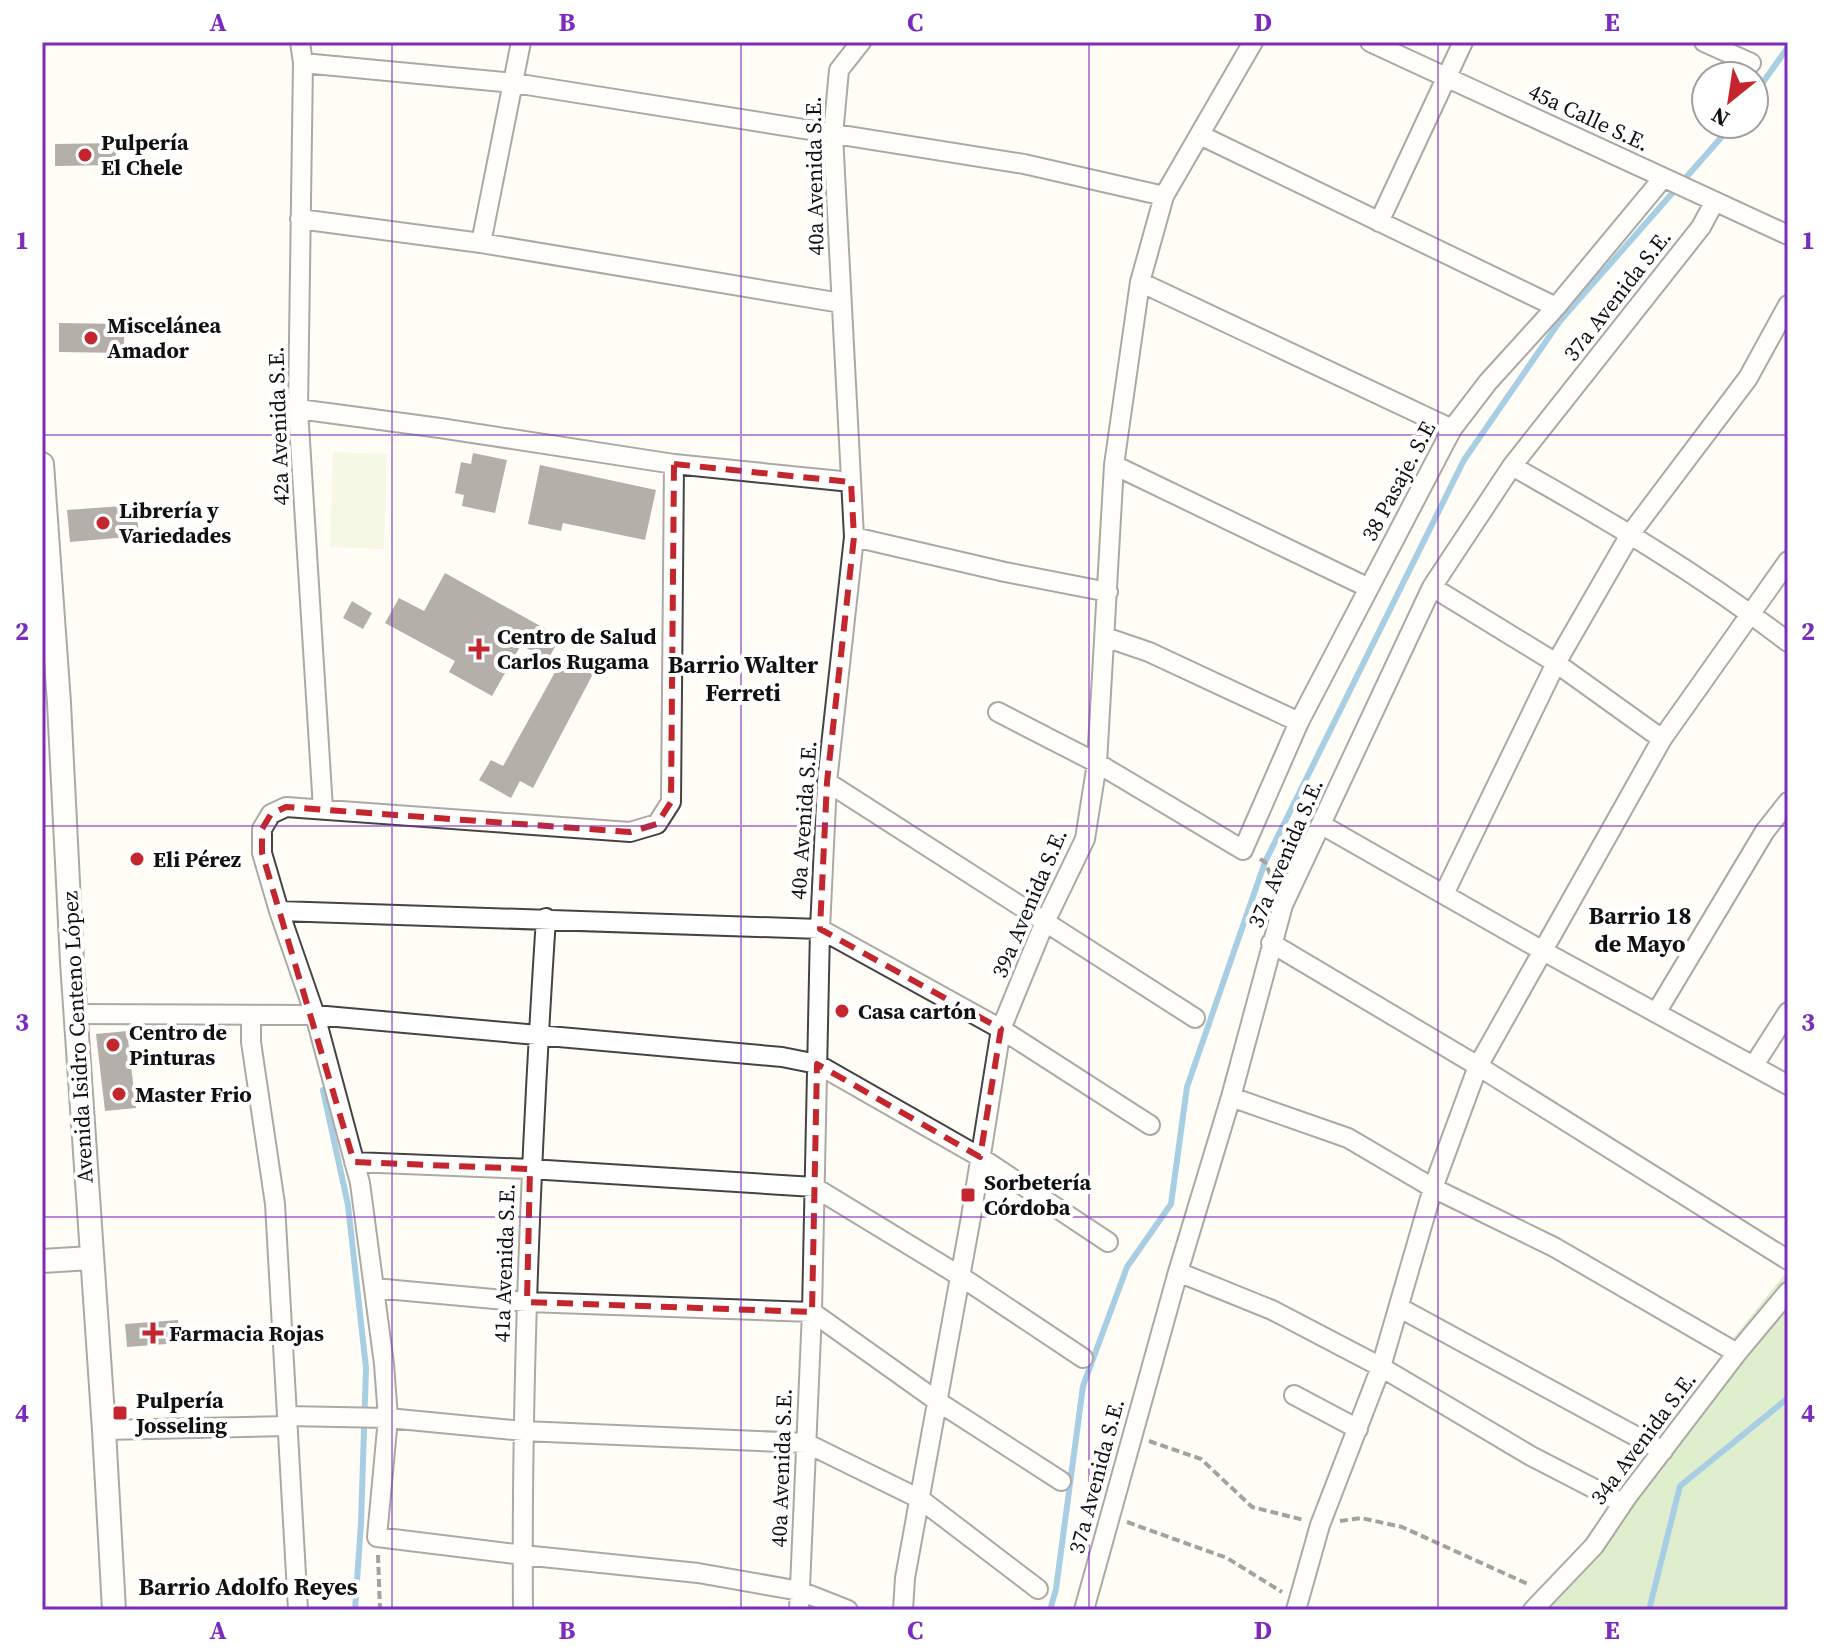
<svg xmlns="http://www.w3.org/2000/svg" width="1830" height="1652" font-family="'Source Serif 4',serif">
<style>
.forest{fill:#b9dc9c}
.pitch{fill:#e6f2cf}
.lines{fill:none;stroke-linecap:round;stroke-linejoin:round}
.stream{stroke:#3f96cf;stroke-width:6}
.building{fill:#5a524d}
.minor-casing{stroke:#444;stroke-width:22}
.tertiary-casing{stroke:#444;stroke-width:26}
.path{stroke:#333;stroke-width:4;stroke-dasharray:8 4;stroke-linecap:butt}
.minor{stroke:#fff;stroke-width:18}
.tertiary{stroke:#fff;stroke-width:22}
.marked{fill:none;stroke:#c4262e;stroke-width:6;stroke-dasharray:16 10;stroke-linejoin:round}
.grid{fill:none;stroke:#7b2cbf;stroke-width:2;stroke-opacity:0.55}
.poi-dot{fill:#c4262e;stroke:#fff;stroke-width:3}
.labels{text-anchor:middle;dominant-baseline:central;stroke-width:8;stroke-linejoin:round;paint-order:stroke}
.street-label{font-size:22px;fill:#111;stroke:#fff}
.poi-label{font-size:22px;font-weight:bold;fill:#111;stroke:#fff;text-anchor:start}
.neighbourhood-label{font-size:24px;font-weight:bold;fill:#111;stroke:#fff}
.neatline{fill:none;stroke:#7b2cbf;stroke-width:3}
.grid-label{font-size:26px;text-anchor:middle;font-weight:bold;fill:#7b2cbf}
</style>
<rect width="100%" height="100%" fill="#fffdf5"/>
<path class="forest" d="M1788 1270V1610H1533L1663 1451 1727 1346Z"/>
<path class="pitch" d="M333 452 387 454 384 549 330 547Z"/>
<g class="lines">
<path class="stream" d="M1754 95 1788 47
M323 1090 348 1205 366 1368 361 1523 355 1610
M1050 1610 1056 1589 1083 1386 1127 1267 1171 1204 1187 1087 1265 862 1464 460 1560 321 1733 124
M1649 1610 1680 1486 1788 1398"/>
</g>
<path class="building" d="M116 143V165L55 166V144Z
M59 323 124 324V353L59 352Z
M473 453 507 460 495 513 462 506 464 495 455 493 461 462 471 464Z
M540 465 656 490 645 540 563 523 561 531 528 524Z
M136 505 139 536 70 542 67 510Z
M445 573 560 637 548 660 521 645 492 696 449 672 455 661 385 623 399 598 424 611Z
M352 601 372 613 363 629 343 618Z
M564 656 594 672 533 788 520 781 511 798 479 780 491 760 503 766Z
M127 1031 136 1108 105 1111 96 1034Z
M178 1320 180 1343 127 1347 125 1324Z"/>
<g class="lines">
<defs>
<path id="minor" d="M300 42 303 63 298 409 323 809
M1370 42 1788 235
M1704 42 1751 63
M303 63 514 83 1024 164 1164 196
M1200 135 1556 307
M300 219 481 243 841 303
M1379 222 1463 42
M481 243 521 42
M1140 282 1452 429
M298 409 440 428 674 464 851 482
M674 464 671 802 657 824 630 832 286 807 271 814 262 829V853L279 911 315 1015 360 1183 384 1364 388 1418 377 1537 523 1555 698 1573 800 1591 848 1610
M1114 465 1369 588
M1512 466C1608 520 1701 575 1788 642
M854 537 1005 572 1108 592
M1432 587 1556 663 1662 739
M1105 637 1149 652 1299 722
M998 712 1097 763 1243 850 1299 722 1452 429 1488 382 1556 307 1663 178
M827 782 1195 1018
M1322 825 1543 951 1788 1085
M1444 894 1556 663 1631 533 1748 378 1788 305
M279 911 820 929 1001 1029 1150 1125
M1271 943 1478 1066 1788 1260
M1656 1013 1765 831 1788 802
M75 1014 315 1015 782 1057 817 1064 980 1157 1108 1242
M251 1015V1042L275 1204 298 1610
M1754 1065 1788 1012
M1231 1097 1348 1138 1433 1188 1554 1247 1737 1353
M354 1162 530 1169 814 1187 960 1276 1083 1358
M1178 1272 1272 1310 1381 1367 1531 1456 1622 1503
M374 1288 527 1302 812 1312 937 1401 1061 1481
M1400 1308 1663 1451
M1294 1395 1358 1429
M287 1416 388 1418 523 1431 806 1443 920 1499 1038 1589
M104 1430 287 1426
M523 1610C521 1379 531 1149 546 918
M799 1610 812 1312 820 929 827 782 854 537 833 135 839 70 861 42
M903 1610 905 1578 971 1217 1001 1029 1044 924 1085 839 1097 763 1114 465 1140 282 1164 196 1253 42
M1084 1610 1178 1272 1231 1097 1283 905 1432 587 1512 466 1701 227 1714 203
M1296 1610 1320 1525 1381 1367 1433 1188 1478 1066 1662 739 1788 561
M1533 1610 1594 1546 1627 1497 1737 1353 1788 1292"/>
<path id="tertiary" d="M42 464 59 703 72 962 104 1430 114 1610
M42 1261 91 1258"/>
</defs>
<use href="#minor" class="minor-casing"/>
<use href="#tertiary" class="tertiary-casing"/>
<path class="path" d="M1260 859 1265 862 1273 881
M1149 1441 1201 1459 1252 1507 1304 1520
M1340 1521 1361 1518 1402 1527 1530 1585
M1127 1522 1227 1558 1282 1592
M378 1555 380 1610"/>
<use href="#minor" class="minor"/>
<use href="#tertiary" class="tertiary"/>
</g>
<path d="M0 0H1830V1652H0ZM674 464 851 482 854 537 827 782 820 929 1001 1029 980 1157 817 1064 812 1312 527 1302 530 1169 354 1162 262 853V829L271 814 286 807 630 832 657 824 671 802Z" fill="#fffdf5" fill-opacity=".55" fill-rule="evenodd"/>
<path class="marked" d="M674 464 851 482 854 537 827 782 820 929 1001 1029 980 1157 817 1064 812 1312 527 1302 530 1169 354 1162 262 853V829L271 814 286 807 630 832 657 824 671 802Z"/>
<path class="grid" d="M392 42V1610M741 42V1610M1089 42V1610M1438 42V1610M42 435H1788M42 826H1788M42 1217H1788"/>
<g class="poi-dot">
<circle cx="85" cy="155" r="8"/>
<circle cx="91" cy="338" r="8"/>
<circle cx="103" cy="523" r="8"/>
<path d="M475 637h8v8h8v8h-8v8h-8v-8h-8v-8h8z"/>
<circle cx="137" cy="859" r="8"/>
<circle cx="842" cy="1011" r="8"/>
<circle cx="113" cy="1045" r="8"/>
<circle cx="119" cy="1094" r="8"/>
<rect x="960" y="1187" width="16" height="16" rx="4"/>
<path d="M149 1321h8v8h8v8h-8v8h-8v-8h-8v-8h8z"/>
<rect x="112" y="1405" width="16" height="16" rx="4"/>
</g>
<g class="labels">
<g class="street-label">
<text transform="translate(1589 117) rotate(25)">45a Calle S.E.</text>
<text transform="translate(814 176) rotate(-91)">40a Avenida S.E.</text>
<text transform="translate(1617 295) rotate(-52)">37a Avenida S.E.</text>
<text transform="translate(278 426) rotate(-92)">42a Avenida S.E.</text>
<text transform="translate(1398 481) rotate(-62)">38 Pasaje. S.E</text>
<text transform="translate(803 820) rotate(-86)">40a Avenida S.E.</text>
<text transform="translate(1285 853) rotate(-67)">37a Avenida S.E.</text>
<text transform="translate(1029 903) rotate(-67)">39a Avenida S.E.</text>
<text transform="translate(77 1037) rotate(-93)">Avenida Isidro Centeno López</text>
<text transform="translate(504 1263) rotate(-88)">41a Avenida S.E.</text>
<text transform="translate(1643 1438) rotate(-53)">34a Avenida S.E.</text>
<text transform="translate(781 1468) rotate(-88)">40a Avenida S.E.</text>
<text transform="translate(1096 1476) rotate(-75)">37a Avenida S.E.</text>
</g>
<g class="poi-label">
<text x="101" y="142">Pulpería<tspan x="101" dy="25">El Chele</tspan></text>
<text x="107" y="325">Miscelánea<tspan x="107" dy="25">Amador</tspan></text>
<text x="119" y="510">Librería y<tspan x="119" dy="25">Variedades</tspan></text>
<text x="497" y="636">Centro de Salud<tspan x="497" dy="25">Carlos Rugama</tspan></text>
<text x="153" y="859">Eli Pérez</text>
<text x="858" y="1011">Casa cartón</text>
<text x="129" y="1032">Centro de<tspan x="129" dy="25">Pinturas</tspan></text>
<text x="135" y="1094">Master Frio</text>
<text x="984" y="1182">Sorbetería<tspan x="984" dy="25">Córdoba</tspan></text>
<text x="169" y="1333">Farmacia Rojas</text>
<text x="136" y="1400">Pulpería<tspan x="136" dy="25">Josseling</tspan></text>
</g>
<g class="neighbourhood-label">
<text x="743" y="664">Barrio Walter<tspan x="743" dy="28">Ferreti</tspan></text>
<text x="1640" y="915">Barrio 18<tspan x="1640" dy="28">de Mayo</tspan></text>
<text x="248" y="1586">Barrio Adolfo Reyes</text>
</g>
</g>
<rect width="1830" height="1652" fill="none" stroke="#ffffff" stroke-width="88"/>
<g transform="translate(1730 100) rotate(210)"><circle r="38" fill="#ffffff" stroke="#a0a0a0" stroke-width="2"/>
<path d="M0-6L14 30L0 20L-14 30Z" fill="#c4262e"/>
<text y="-12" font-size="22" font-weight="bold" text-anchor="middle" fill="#111111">N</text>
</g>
<rect x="44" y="44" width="1742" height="1564" class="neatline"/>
<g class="grid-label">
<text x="218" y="31">A</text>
<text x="567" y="31">B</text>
<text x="915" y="31">C</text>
<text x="1263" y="31">D</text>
<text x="1612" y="31">E</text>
<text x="22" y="249">1</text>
<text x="1808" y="249">1</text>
<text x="22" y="640">2</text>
<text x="1808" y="640">2</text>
<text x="22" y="1031">3</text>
<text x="1808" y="1031">3</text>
<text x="22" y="1422">4</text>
<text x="1808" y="1422">4</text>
<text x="218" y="1639">A</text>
<text x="567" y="1639">B</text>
<text x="915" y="1639">C</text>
<text x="1263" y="1639">D</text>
<text x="1612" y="1639">E</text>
</g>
</svg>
